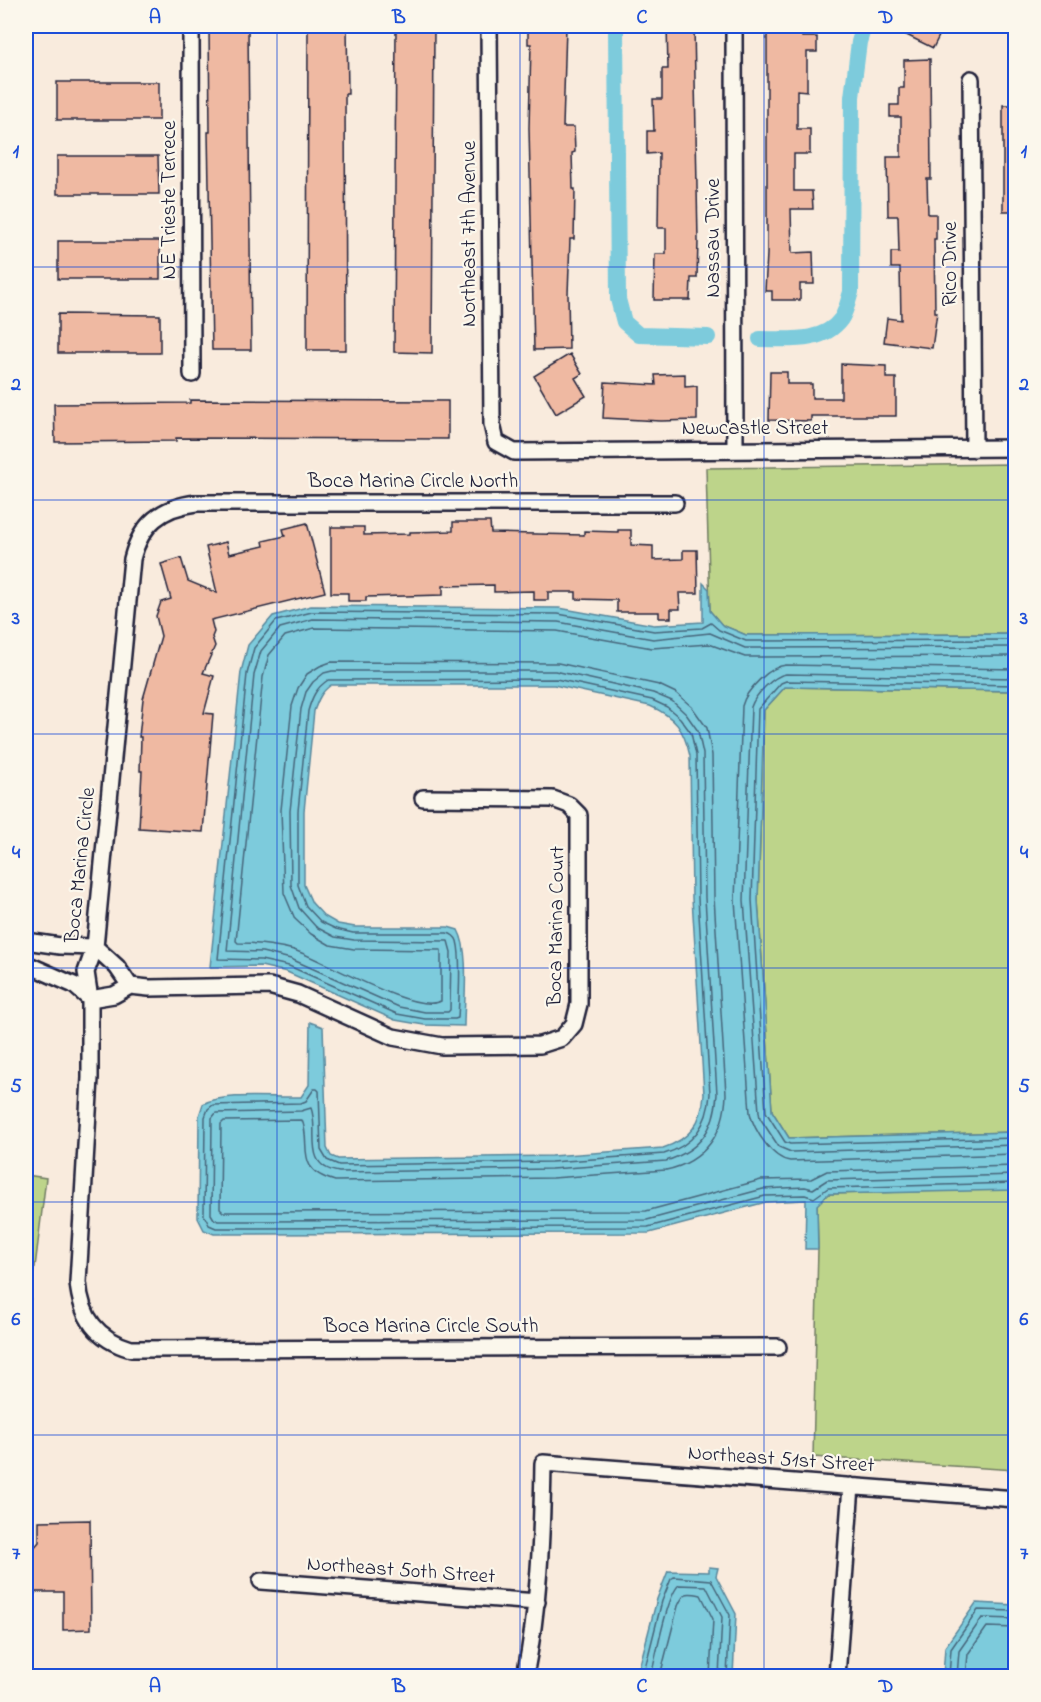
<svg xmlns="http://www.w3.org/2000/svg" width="1041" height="1702" font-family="'Indie Flower',sans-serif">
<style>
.green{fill:#bdd48a;stroke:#707b62;stroke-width:1.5}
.water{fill:#7dcbdc;stroke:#59879c;stroke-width:1.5}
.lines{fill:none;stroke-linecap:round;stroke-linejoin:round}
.shore{stroke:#46667b;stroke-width:1.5}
.canal{stroke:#7dcbdc;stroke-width:16}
.building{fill:#efb9a2;stroke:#22223b;stroke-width:1.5}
.minor-casing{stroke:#22223b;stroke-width:20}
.minor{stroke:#fbf7ec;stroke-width:15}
.grid{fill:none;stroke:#1d4ed8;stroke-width:1.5;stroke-opacity:0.55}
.labels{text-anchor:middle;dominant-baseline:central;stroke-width:4.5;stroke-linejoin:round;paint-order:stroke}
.street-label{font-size:21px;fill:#22223b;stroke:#fbf7ec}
.neatline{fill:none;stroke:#1d4ed8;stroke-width:2}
.grid-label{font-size:20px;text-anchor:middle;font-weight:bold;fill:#1d4ed8}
</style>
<rect width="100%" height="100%" fill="#f9ebdd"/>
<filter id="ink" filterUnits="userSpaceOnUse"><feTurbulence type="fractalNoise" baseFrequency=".0167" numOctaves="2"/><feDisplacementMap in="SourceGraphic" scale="12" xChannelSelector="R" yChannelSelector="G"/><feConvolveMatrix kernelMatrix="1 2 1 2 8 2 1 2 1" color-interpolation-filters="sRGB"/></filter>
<g filter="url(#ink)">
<path class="green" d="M1015 464V634L746 635 722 625 710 611 706 468Z
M785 687 1015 691V1132L789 1138 772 1111 758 900 764 710Z
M26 1175 46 1178 35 1267 26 1265Z
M1014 1189 1015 1470 813 1457 818 1249 817 1204 828 1194Z
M26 1267 34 1268 26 1338Z"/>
<path class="water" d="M703 583 709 589 710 611 722 625 746 635 1015 634V691L785 687 764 710 758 900 772 1111 789 1138 1015 1132V1190L828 1194 817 1205 818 1249H805L806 1200 766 1202 649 1233 214 1234 204 1230 198 1218 199 1116 203 1104C225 1092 274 1098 301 1097L309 1085 310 1022 323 1027 327 1148 331 1156 338 1159 551 1156 663 1148C690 1139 702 1123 704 1094L692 898 690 756C684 730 676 717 650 706L554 685H331C321 692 318 700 314 711L304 811V885L312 903 324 916 338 924 355 927H448L458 930C470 951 464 1000 464 1026L424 1025 395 1020 287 972 261 966 210 967 241 672 248 645 273 616 311 606 559 608 654 625 703 622Z
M709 1567 718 1568 716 1576 736 1614 733 1676H637L657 1599 668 1571 709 1572Z
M976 1603 1015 1605V1676H943L945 1647Z"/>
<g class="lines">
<path class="shore" d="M1016 640 746 641 719 630 711 623 702 628 654 631 558 614 312 612 276 621 254 648 247 674 218 959 261 960 289 966 397 1014 425 1019H455L458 1018C459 1001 461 955 457 941 455 936 452 934 447 933H353L336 929 321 922 306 906 298 885V811L308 711C312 697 316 688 328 680L556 679 652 700 667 707 680 718 691 733 696 755 698 898 710 1094C708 1125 694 1145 664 1154L551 1162 339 1165 327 1160 321 1150 319 1091 317 1089H314L306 1101 301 1103 213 1105 208 1109 205 1117 204 1215 209 1225 216 1228 648 1227 765 1196 805 1195 814 1198 828 1188 1016 1183
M1016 647 745 648 710 633 653 639 558 622 313 619 280 628 261 651 254 675 227 951 262 952 291 959 399 1007 425 1012H448L450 1010 451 952 448 941 354 940 335 937 316 927 299 908 291 885 290 811 301 709 306 692 313 682 324 673 332 671H555L653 693 672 701 686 714 698 731 703 754 705 898 717 1094C715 1129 700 1150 666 1161L551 1169 339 1172C301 1166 320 1131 311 1108L301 1111 216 1113 212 1118 211 1214 214 1219 218 1221 647 1220 763 1189 805 1187 813 1189 827 1180 1016 1175
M1016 656 745 657 709 644 652 648 557 631 314 628 285 636 269 655 263 677 236 941 238 943C257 943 276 945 294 950 324 960 415 1015 441 1001V950L354 949 330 945 311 934 295 919 284 893 281 810 292 706 298 688 307 674 320 666 331 662 558 663 659 685 676 693 692 707 707 728 712 755 714 897 726 1094C725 1132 705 1162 666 1170L552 1178 335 1181C293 1170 312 1145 302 1120L224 1121 221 1124 220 1209 223 1212 646 1211 761 1180 811 1179 827 1171 1016 1166
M1016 669 786 665C770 666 746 690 742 706L735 900 750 1113C754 1130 772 1159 790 1161L1016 1154
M1016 678 786 674C773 676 755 695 751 707L744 900 759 1112 760 1118 779 1147 791 1152 1016 1145
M1016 685 786 681 781 683 758 709 752 900 766 1112 785 1142 790 1144 1016 1138
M643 1676 662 1601 671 1579 674 1577 711 1580 730 1615 727 1676
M651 1676C656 1657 667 1595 679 1585L706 1586 722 1617 719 1676
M660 1676 678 1606C684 1592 686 1592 701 1595L713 1619 710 1676
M949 1676 951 1649 978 1610 1016 1611
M957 1676 959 1651 982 1618 1016 1619
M966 1676 968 1654 987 1627 1016 1628"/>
<path class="canal" d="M616 26 618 299 624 322 639 335 708 337
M760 339C787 339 823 344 841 319 846 312 848 301 851 292L852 97 859 42 864 26"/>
</g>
<path class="building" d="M209 26H248L251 350H212L208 132H210Z
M308 26H347L348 94H345L346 350H307Z
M396 26H434L432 353 394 352Z
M528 26H566L563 127H574L575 152 572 153 573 189H575L574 239H570L568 294 569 349 534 350 529 128 531 44H528Z
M667 26H694L698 241 697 278H691L690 300H654L655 254H666V228H658L659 153 647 154V131H654L653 99H662V69H668Z
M767 26H802V37H817V52H807V91L797 90V129H810V154H794V191H812L813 209H791L792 253 813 252 814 284H800V300H772V291H765L767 254Z
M888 26H944L933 48Z
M930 59 931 179H927L928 214H936V239H934L935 312H937L932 348 884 342 887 318 901 320 900 268H891V252H899L898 216H888L887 157H901V117H890V105H899V88H904V60Z
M57 82H159V120H57Z
M1003 105H1016V211H1003Z
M57 156H158L159 194H57Z
M58 241H160V279H58Z
M58 314 160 315V353H58Z
M570 354 582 374 575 378 586 396 556 414 534 376Z
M841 364 886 366V378H896V416H811V421L769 420 770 372H787V384H812V398H841Z
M685 374V387L697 386V420L661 421 603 418 605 382 656 385 655 375Z
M190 400 448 401V439L176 438V441L55 442 54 404 190 403Z
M453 522H490L491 533 584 535V531L618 532V530H631V545L653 546V560L683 559V550H697L698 593H679L680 609H671V618H659V612H617V600L576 599V592H548V600H534V591L494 592V585L443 586V595L366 597V601H348V593H331V527H364V535L410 534V532L453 531Z
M307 523 325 592 211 620 214 632 212 637 215 646 203 673 214 676 204 713 213 714 203 832 139 828 142 771H140L141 737H139L143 699 161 636 156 616 161 602 171 599 161 564 181 558 188 581 217 593 206 547 226 542 229 554 264 546 263 541 285 536 283 529Z
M90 1520 91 1629 63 1630V1592H36L26 1604V1557L39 1542V1521Z"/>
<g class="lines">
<defs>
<path id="minor" d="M188 26 191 30 192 374
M489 26 492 424 496 442 514 452 1016 448
M734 26 735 450
M971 79 974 449
M675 503H197C161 507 141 524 132 559L95 947 86 972 90 999V1078L78 1282C81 1318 97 1339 131 1349L778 1347
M26 941 60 946 95 947 117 967 130 986
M26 965 31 966 74 985 90 999 114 995 130 986 149 988 269 986 298 994 393 1037 442 1046 540 1045 562 1038 574 1024 579 1004V815L569 805 553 799 423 798
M261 1581 537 1602
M525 1676C539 1606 542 1535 543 1463L1016 1499
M837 1676 851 1486"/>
</defs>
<use href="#minor" class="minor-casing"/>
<use href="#minor" class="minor"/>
</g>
</g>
<path class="grid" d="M277 26V1676M520 26V1676M764 26V1676M26 267H1016M26 500H1016M26 734H1016M26 968H1016M26 1202H1016M26 1435H1016"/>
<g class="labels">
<g class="street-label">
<text transform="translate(170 200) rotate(-90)">NE Trieste Terrece</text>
<text transform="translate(470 234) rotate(-90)">Northeast 7th Avenue</text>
<text transform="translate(714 238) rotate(-90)">Nassau Drive</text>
<text transform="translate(951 264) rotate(-90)">Rico Drive</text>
<text x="755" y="429">Newcastle Street</text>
<text x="413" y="482">Boca Marina Circle North</text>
<text transform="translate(81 865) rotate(-84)">Boca Marina Circle</text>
<text transform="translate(557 926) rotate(-89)">Boca Marina Court</text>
<text x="431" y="1327">Boca Marina Circle South</text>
<text transform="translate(781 1460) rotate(4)">Northeast 51st Street</text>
<text transform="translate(401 1571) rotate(4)">Northeast 50th Street</text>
</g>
</g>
<rect width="1041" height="1702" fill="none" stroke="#fbf7ec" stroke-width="66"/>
<rect x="33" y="33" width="975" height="1636" class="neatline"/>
<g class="grid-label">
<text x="155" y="23">A</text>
<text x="399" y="23">B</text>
<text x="642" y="23">C</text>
<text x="886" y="23">D</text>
<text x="16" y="157">1</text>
<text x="1024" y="157">1</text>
<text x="16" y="390">2</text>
<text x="1024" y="390">2</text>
<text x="16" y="624">3</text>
<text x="1024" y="624">3</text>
<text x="16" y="858">4</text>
<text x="1024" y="858">4</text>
<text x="16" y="1092">5</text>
<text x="1024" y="1092">5</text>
<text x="16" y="1325">6</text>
<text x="1024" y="1325">6</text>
<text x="16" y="1559">7</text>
<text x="1024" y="1559">7</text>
<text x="155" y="1692">A</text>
<text x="399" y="1692">B</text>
<text x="642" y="1692">C</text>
<text x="886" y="1692">D</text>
</g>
</svg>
